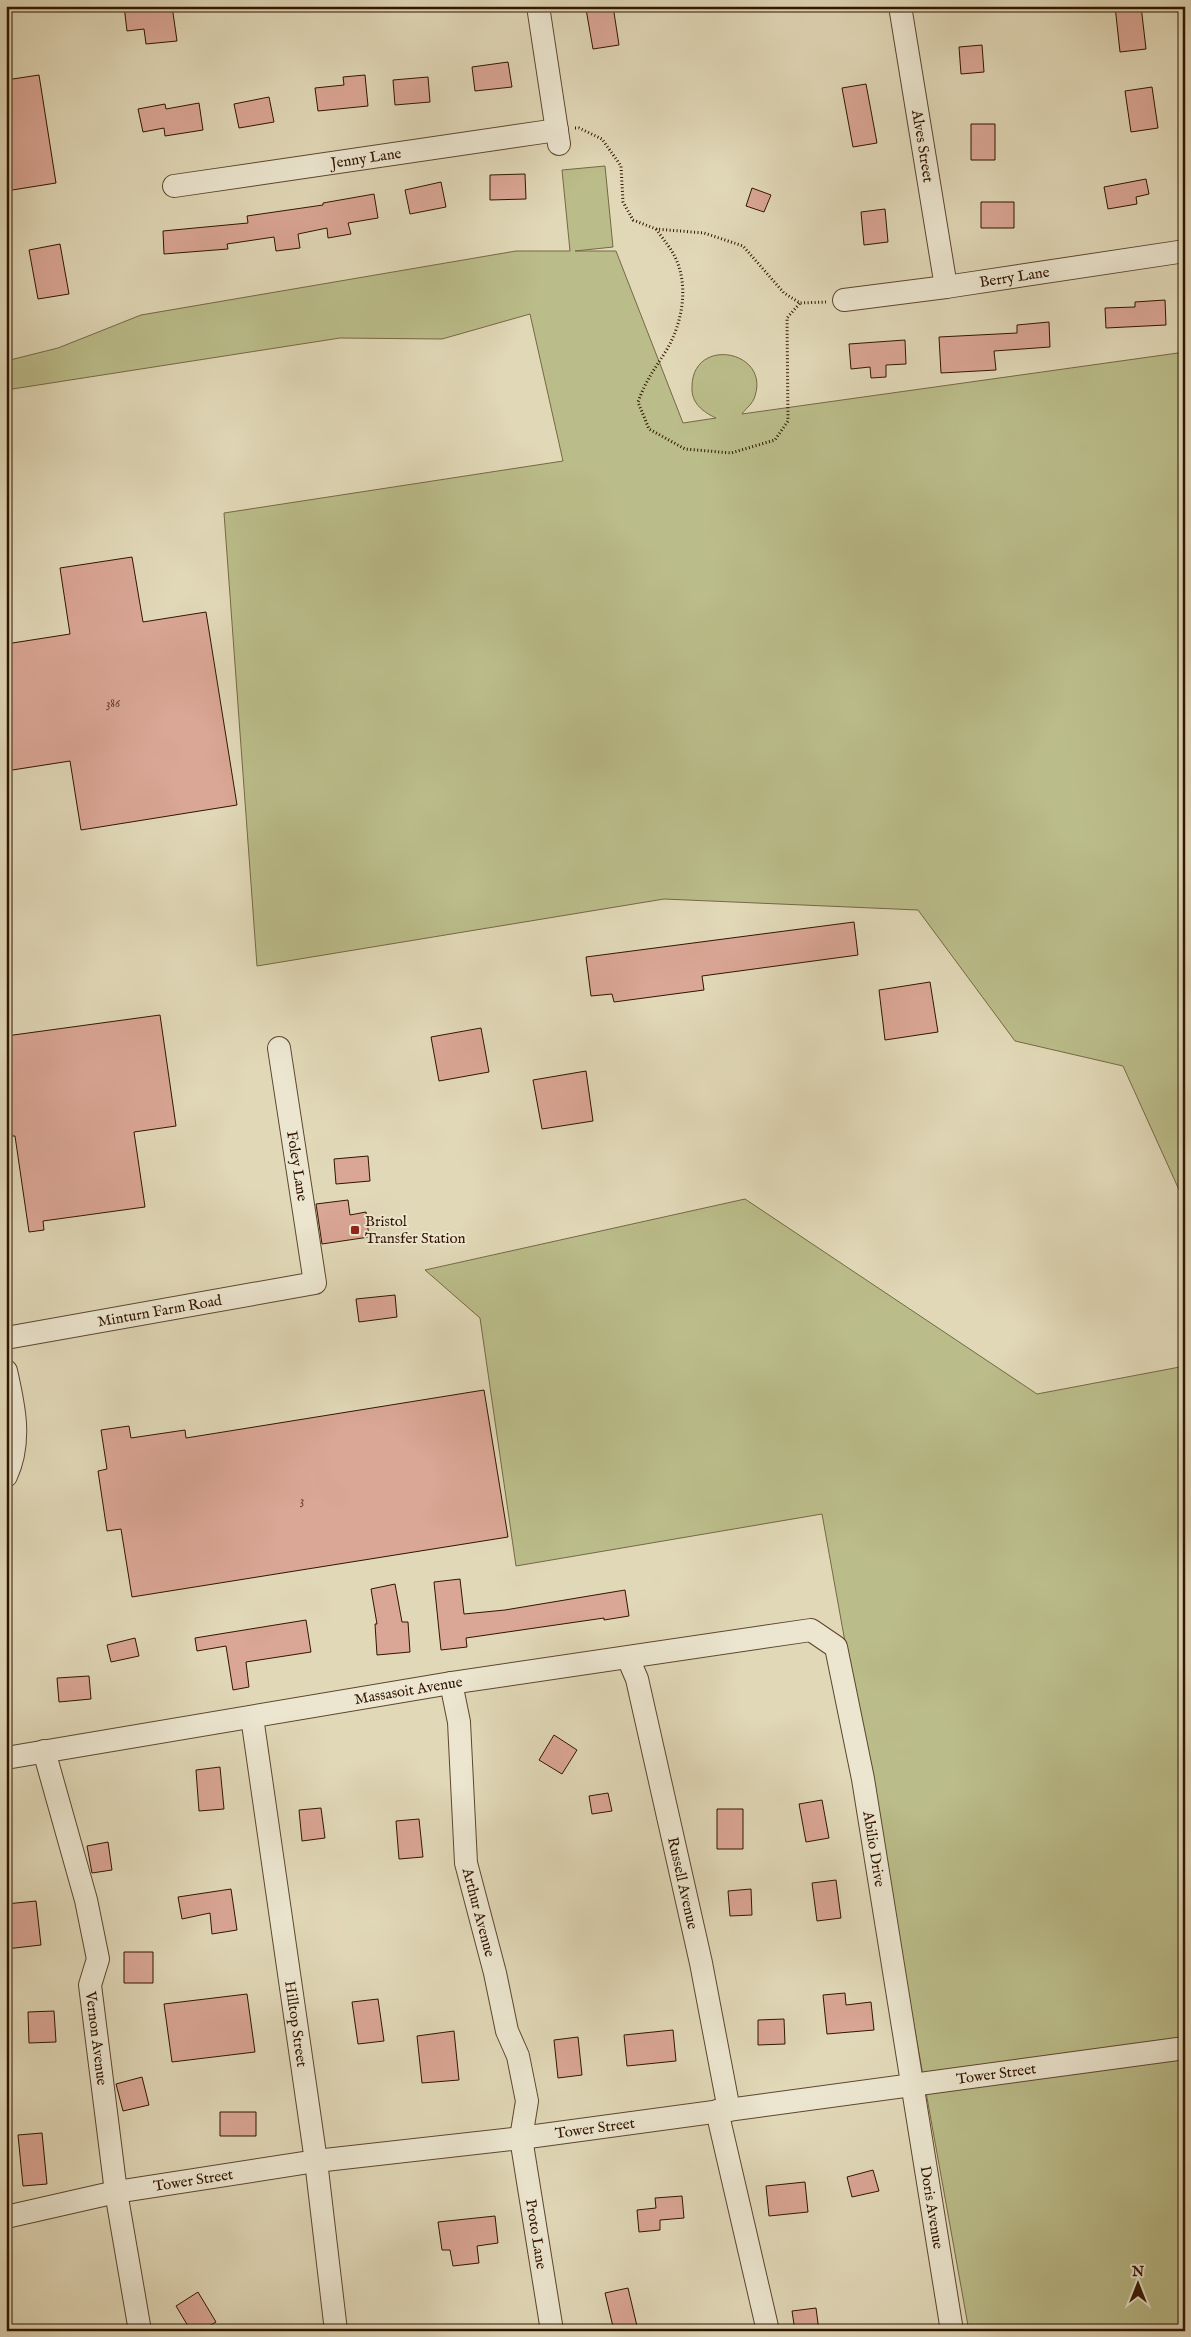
<svg xmlns="http://www.w3.org/2000/svg" width="1191" height="2337" font-family="'IM FELL English',serif">
<style>
.green{fill:#babc89;stroke:#766844}
.building{fill:#daa695;stroke:#311500}
.lines{fill:none;stroke-linecap:round;stroke-linejoin:round}
.minor-casing{stroke:#5d462e;stroke-width:24}
.path{stroke:#311500;stroke-width:3;stroke-dasharray:1 2.5;stroke-linecap:butt}
.minor{stroke:#ece6d0;stroke-width:22}
.poi-dot{fill:#8f2418;stroke:#ece6d0;stroke-width:2}
.labels{text-anchor:middle;dominant-baseline:central;stroke-width:4;stroke-linejoin:round;paint-order:stroke}
.number-label{font-size:12px;fill:#5b3925}
.street-label{font-size:15px;fill:#311500;stroke:#ece6d0}
.poi-label{font-size:15px;fill:#311500;stroke:#ece6d0;text-anchor:start}
</style>
<rect width="100%" height="100%" fill="#e1d8b7"/>
<filter id="stains"><feTurbulence type="fractalNoise" baseFrequency=".004" numOctaves="4"/><feColorMatrix values="0 0 0 0 .2 0 0 0 0 .09 0 0 0 0 .02 0 0 0 .5 -.17"/></filter>
<radialGradient id="worn" r=".72"><stop offset=".6" stop-color="#630" stop-opacity="0"/><stop offset="1" stop-color="#630" stop-opacity=".3"/></radialGradient>
<path class="green" d="M605 166 613 247 575 251H616L683 423 716 418C703 412 691 403 692 387 692 336 770 350 755 396 753 404 745 409 742 414L1185 352V1203L1123 1066 1015 1041 918 910 664 899 257 966 224 513 563 461 530 314 442 339 340 338 6 390V361L58 348 141 315 516 251H570L562 170Z
M745 1199 1037 1394 1185 1366V2331H969L822 1514 516 1566 480 1318 425 1270Z"/>
<path class="building" d="M124 6H172L177 41 146 44 144 29 127 31Z
M606 6H613L619 45 593 49 586 9Z
M1115 6H1141L1146 49 1120 52Z
M982 45 984 72 961 74 959 47Z
M508 62 512 87 475 91 472 67Z
M39 75 56 183 6 191V80Z
M365 75 368 106 318 111 315 88 344 85 343 77Z
M428 77 430 102 395 105 393 80Z
M866 84 877 143 853 147 842 88Z
M1152 87 1158 128 1131 132 1125 91Z
M269 97 274 122 239 128 234 104Z
M199 103 203 130 165 136 164 128 143 132 138 109 165 104 166 109Z
M971 124H995V160H971Z
M525 174 526 199 490 200V175Z
M1146 179 1149 194 1136 197 1137 204 1108 209 1104 187Z
M441 182 446 207 410 214 405 190Z
M752 188 771 195 764 212 746 206Z
M374 194 378 218 348 223 351 234 328 238 327 228 298 234 300 248 276 251 274 237 227 244 228 249 164 254 163 231 248 223 247 216 323 205V203Z
M981 202H1014V228H981Z
M885 209 888 242 864 245 861 212Z
M60 244 69 294 38 299 29 250Z
M1165 300 1166 325 1106 328 1105 308 1135 307V302Z
M1049 322 1050 347 994 351 996 370 941 373 939 337 1017 333V325Z
M905 340 906 364 886 365V377L871 378 870 367 851 369 849 344Z
M132 557 143 622 206 612 237 805 81 830 70 761 6 771V644L70 634 60 568Z
M854 922 858 955 702 976 704 990 614 1002 612 994 591 996 586 957Z
M930 982 938 1032 885 1040 879 990Z
M160 1015 176 1126 134 1132 145 1207 43 1221 44 1230 29 1232 15 1136H11L6 1100V1036Z
M481 1028 489 1072 439 1081 431 1037Z
M586 1071 593 1121 542 1129 533 1080Z
M368 1156 370 1181 336 1184 334 1159Z
M348 1200 350 1215 366 1212 369 1237 322 1244 316 1204Z
M395 1295 397 1317 359 1322 356 1299Z
M484 1390 508 1537 132 1597 121 1529 107 1531 98 1471 107 1469 101 1430 129 1426 131 1438 185 1430 186 1438Z
M460 1579 464 1614 505 1610 625 1590 629 1616 604 1620V1618L466 1638 467 1647 441 1650 434 1582Z
M395 1584 402 1622H408L410 1652 377 1655 375 1624H377L371 1589Z
M306 1620 311 1652 246 1662 249 1687 233 1690 226 1646 197 1651 195 1638Z
M135 1638 139 1656 111 1662 107 1645Z
M89 1676 91 1699 59 1702 57 1678Z
M554 1735 577 1750 562 1774 539 1760Z
M220 1767 224 1809 199 1811 196 1770Z
M608 1793 612 1811 592 1814 589 1796Z
M822 1800 829 1838 806 1842 799 1804Z
M321 1808 325 1838 302 1841 299 1810Z
M717 1809H743V1849H717Z
M419 1819 423 1857 399 1859 396 1821Z
M108 1842 112 1870 92 1873 87 1846Z
M836 1880 841 1918 817 1921 812 1883Z
M231 1889 237 1930 212 1934 210 1913 182 1919 178 1897Z
M751 1889 752 1915 730 1916 728 1891Z
M36 1901 41 1945 6 1949V1904Z
M124 1952H153V1983H124Z
M845 1993 846 2005 871 2002 874 2030 827 2034 823 1995Z
M247 1994 255 2052 172 2062 164 2004Z
M378 1999 384 2041 358 2044 352 2002Z
M54 2011 56 2042 29 2043 28 2012Z
M784 2019 785 2044 758 2045V2020Z
M673 2030 676 2061 627 2066 624 2035Z
M454 2031 459 2080 422 2083 417 2036Z
M578 2037 582 2075 558 2078 554 2040Z
M142 2077 149 2105 123 2111 116 2084Z
M220 2112H256V2136H220Z
M42 2133 47 2184 23 2186 18 2135Z
M873 2170 879 2191 852 2197 847 2177Z
M805 2182 808 2212 769 2216 766 2186Z
M682 2196 684 2218 660 2220V2230L639 2232 637 2210 656 2208 655 2198Z
M495 2216 498 2243 477 2246 479 2263 453 2266 450 2250H442L438 2222Z
M628 2288 637 2326 614 2331 605 2293Z
M198 2292 216 2322 200 2331H191L176 2306Z
M816 2308 819 2331H795L792 2311Z"/>
<g class="lines">
<defs>
<g id="minor">
<path d="M538 6 559 144"/>
<path id="s1" d="M900 6 946 287"/>
<path id="s2" d="M174 186 557 130"/>
<path id="s3" d="M844 300 946 287 1185 251"/>
<path id="s4" d="M6 1338 315 1283 279 1048"/>
<path d="M6 1371C14 1406 22 1442 6 1476"/>
<path id="s5" d="M628 1658 637 1679 701 1963 729 2110"/>
<path id="s6" d="M451 1683 459 1722 466 1863 495 1973 507 2031 518 2056 527 2101 521 2138 552 2331"/>
<path id="s7" d="M252 1717 316 2161 336 2331"/>
<path id="s8" d="M44 1751 86 1900 98 1959 90 1985 116 2192 140 2331"/>
<path id="s9" d="M6 1758 451 1683 811 1630 836 1647 863 1779 952 2331"/>
<path d="M717 2111 768 2331"/>
<path id="s10" d="M6 2217 116 2192 316 2161 521 2138 1185 2048"/>
</g>
</defs>
<use href="#minor" class="minor-casing"/>
<path class="path" d="M575 128H579L602 139 621 166 623 202 633 220 656 229 704 233 743 246 784 293 800 303 826 302
M656 229C663 239 671 248 676 259 689 288 682 324 666 351 654 370 646 380 638 402L649 429 685 449 731 453 775 440 788 421 787 318 800 303"/>
<use href="#minor" class="minor"/>
</g>
<rect class="poi-dot" x="350" y="1225" width="10" height="10" rx="2.5"/>
<g class="labels">
<g class="number-label">
<text x="113" y="703">386</text>
<text x="302" y="1500">3</text>
</g>
<g class="street-label">
<text stroke="none"><textPath href="#s1" startOffset="142">Alves Street</textPath></text>
<text stroke="none"><textPath href="#s2" startOffset="194">Jenny Lane</textPath></text>
<text stroke="none"><textPath href="#s3" startOffset="172">Berry Lane</textPath></text>
<text transform="translate(297 1166) rotate(81)">Foley Lane</text>
<text stroke="none"><textPath href="#s4" startOffset="156">Minturn Farm Road</textPath></text>
<text stroke="none"><textPath href="#s9" startOffset="408">Massasoit Avenue</textPath></text>
<text stroke="none"><textPath href="#s9" startOffset="1051">Abilio Drive</textPath></text>
<text stroke="none"><textPath href="#s5" startOffset="232">Russell Avenue</textPath></text>
<text stroke="none"><textPath href="#s6" startOffset="232">Arthur Avenue</textPath></text>
<text stroke="none"><textPath href="#s7" startOffset="310">Hilltop Street</textPath></text>
<text stroke="none"><textPath href="#s8" startOffset="296">Vernon Avenue</textPath></text>
<text stroke="none"><textPath href="#s10" startOffset="1001">Tower Street</textPath></text>
<text stroke="none"><textPath href="#s10" startOffset="596">Tower Street</textPath></text>
<text stroke="none"><textPath href="#s10" startOffset="191">Tower Street</textPath></text>
<text stroke="none"><textPath href="#s9" startOffset="1414">Doris Avenue</textPath></text>
<text stroke="none"><textPath href="#s6" startOffset="562">Proto Lane</textPath></text>
</g>
<g class="poi-label">
<text x="365" y="1221">Bristol<tspan x="365" dy="17">Transfer Station</tspan></text>
</g>
</g>
<rect width="1191" height="2337" fill="none" stroke="#e1d8b7" stroke-width="25"/>
<rect x="8" y="8" width="1176" height="2322" fill="none" stroke="#311500" stroke-width="2.5"/>
<rect x="12" y="12" width="1166" height="2312" fill="none" stroke="#311500"/>
<g transform="translate(1138 2284)" stroke="#ece6d0" stroke-width="4" paint-order="stroke">
<path d="M0-4L9 19L0 12L-9 19Z" fill="#311500"/>
<text y="-8" font-size="14" font-weight="bold" text-anchor="middle" fill="#311500">N</text>
</g>
<rect width="100%" height="100%" filter="url(#stains)"/>
<rect width="100%" height="100%" fill="url(#worn)"/>
</svg>
